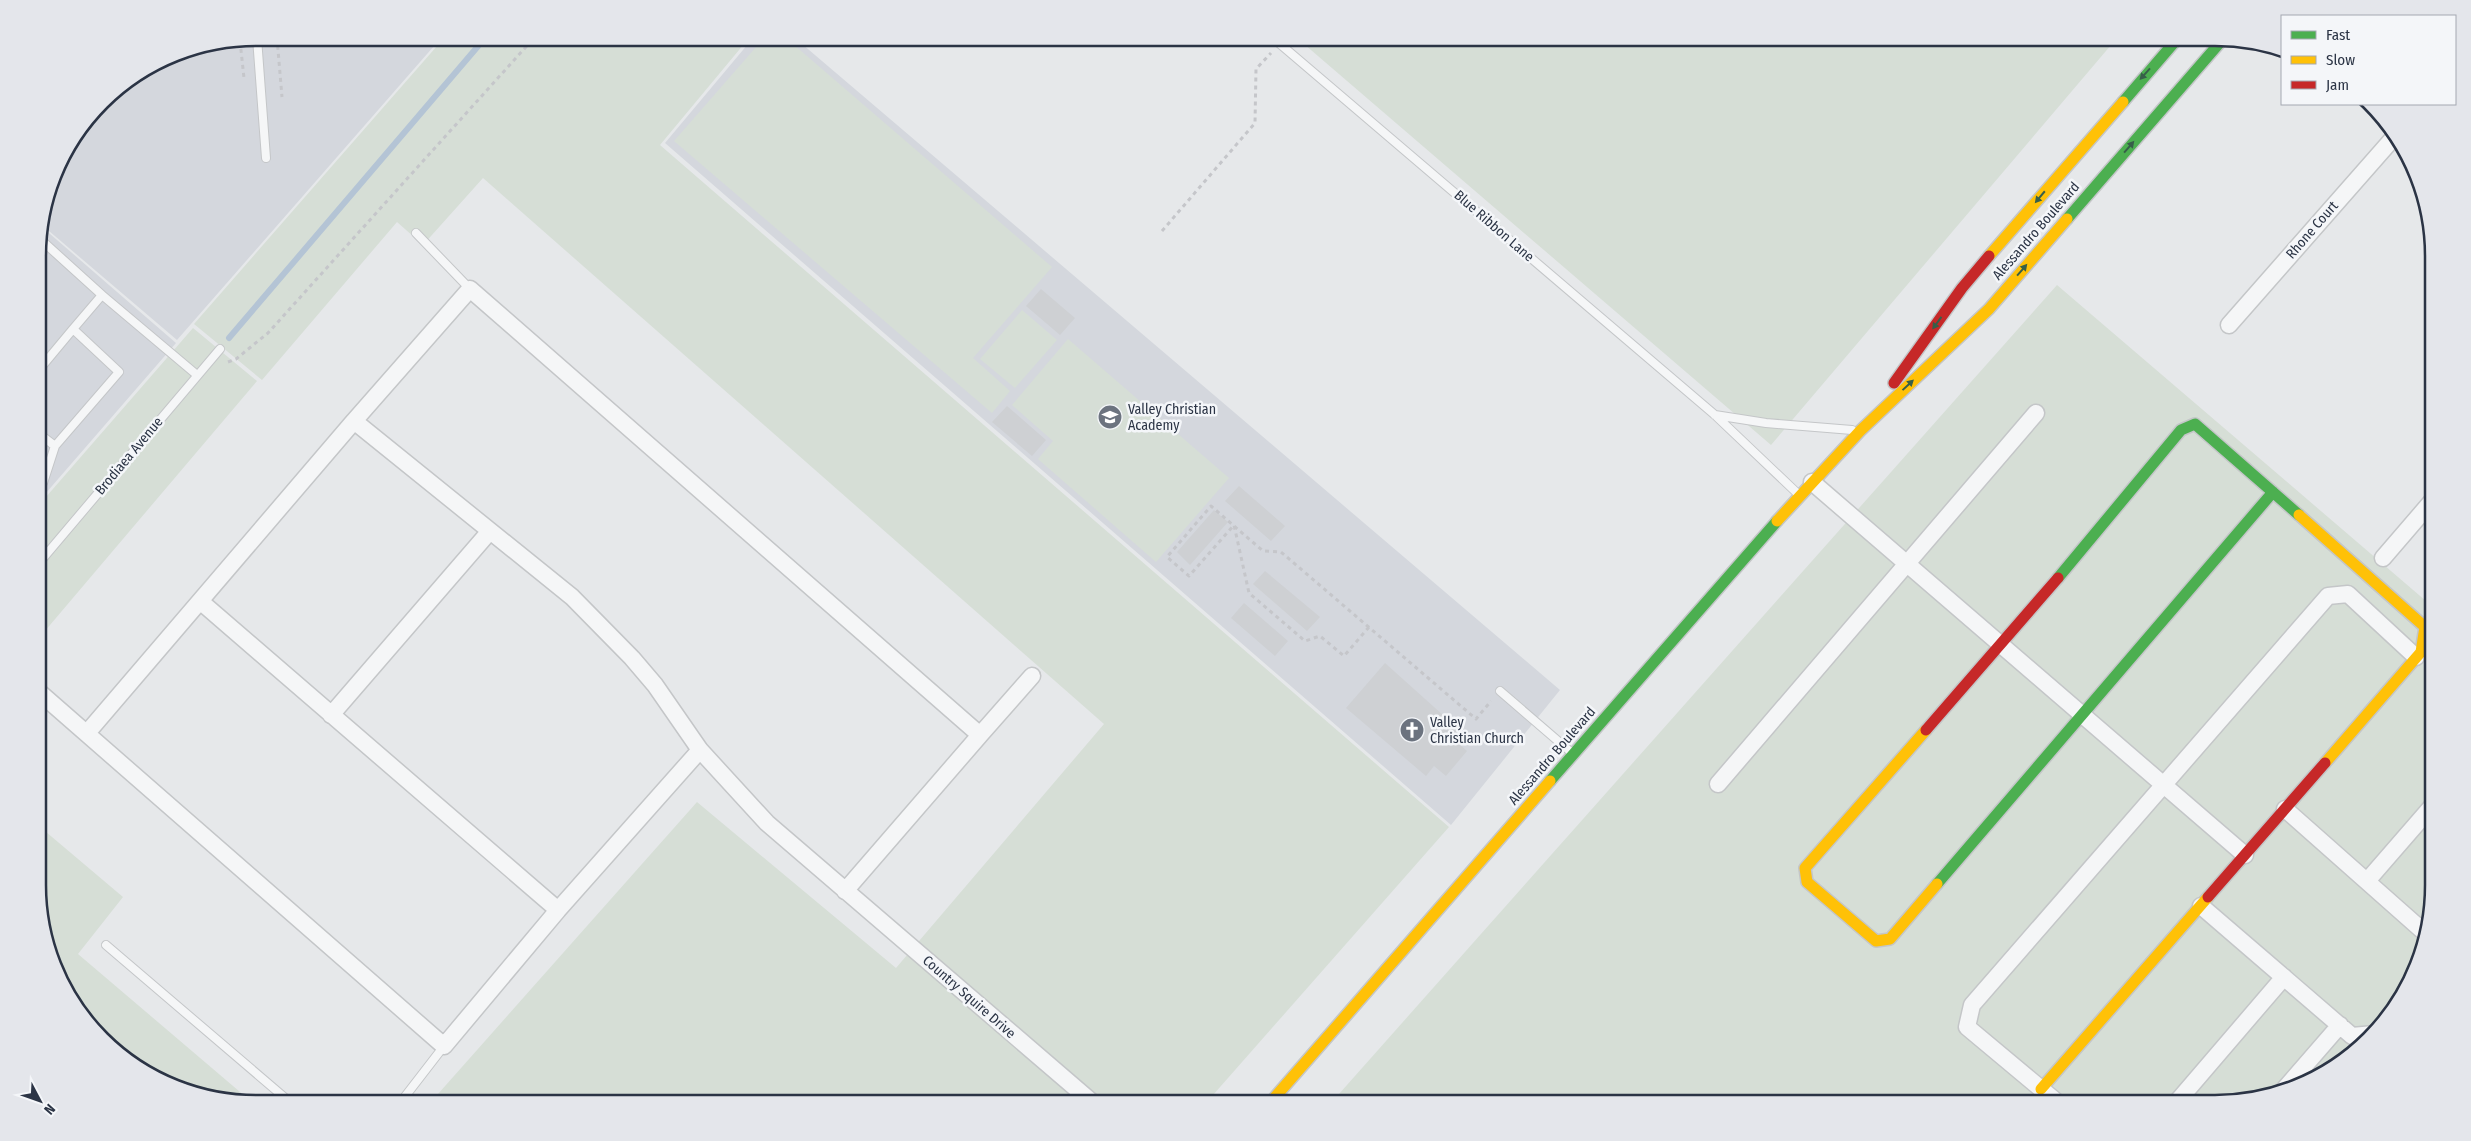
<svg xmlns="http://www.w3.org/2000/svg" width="2471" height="1141" font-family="'Fira Sans Condensed',sans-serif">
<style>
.built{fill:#d4d7dd}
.green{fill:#d6ded6}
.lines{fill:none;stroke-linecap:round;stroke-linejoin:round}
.stream{stroke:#b4c4d5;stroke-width:6}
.building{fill:#ced0d3}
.lane-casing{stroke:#c4c6c8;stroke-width:10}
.street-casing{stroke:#c4c6c8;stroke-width:19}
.fast-casing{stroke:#c4c6c8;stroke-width:14}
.slow-casing{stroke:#c4c6c8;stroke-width:14}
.jam-casing{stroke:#c4c6c8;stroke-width:14}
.path{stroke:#c5c6ca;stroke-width:3;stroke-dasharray:4 4;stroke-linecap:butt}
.lane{stroke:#f5f6f7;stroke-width:8}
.street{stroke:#f5f6f7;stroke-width:16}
.fast{stroke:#4caf50;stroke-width:11}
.slow{stroke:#ffc107;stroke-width:11}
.jam{stroke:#c62828;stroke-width:11}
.oneway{fill:#375f49}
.labels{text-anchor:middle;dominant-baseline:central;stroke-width:5;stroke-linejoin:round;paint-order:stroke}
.street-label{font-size:14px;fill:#2b3445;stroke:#f4f6f9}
.poi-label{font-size:14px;fill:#2b3445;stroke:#f4f6f9;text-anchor:start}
.rim{fill:none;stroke:#2b3445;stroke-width:2.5}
</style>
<rect width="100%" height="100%" fill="#e6e8ea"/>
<path class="built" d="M256 38H441L177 340 42 225 60 159 112 92 173 54Z
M753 38H795L1560 690 1451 825 665 143Z
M42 227 176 343 39 501 38 241Z"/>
<path class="green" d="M444 38H749L660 145 1449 827 1206 1103H430L697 802 896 968 1104 724 483 178 423 245 397 222 262 380 194 324Z
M764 38H786L1052 267 973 358 1010 391 992 413 674 141Z
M1297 38H2117L1771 445Z
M2057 285 2433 607V885L2417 969 2379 1029 2337 1067 2286 1092 2229 1103H1331Z
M1022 310 1057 340 1015 388 980 359Z
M193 328 257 381 39 638V505Z
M1068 339 1229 478 1156 562 1038 459 1053 441 1012 405Z
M39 826 123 897 78 954 253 1103 172 1087 123 1058 82 1018 54 968 39 914Z"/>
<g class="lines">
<path class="stream" d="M229 338 485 38"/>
</g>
<path class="building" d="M1041 289 1075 318 1060 335 1026 306Z
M1007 406 1046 440 1032 456 992 422Z
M1239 486 1285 526 1271 541 1225 501Z
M1214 510 1228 522 1190 565 1177 552Z
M1265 571 1320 617 1307 631 1253 584Z
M1244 603 1288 641 1275 656 1231 618Z
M1385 663 1463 733 1456 741 1467 751 1446 776 1434 766 1426 776 1346 708Z"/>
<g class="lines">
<defs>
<path id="lane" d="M257 38 266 158
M1273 38 1715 415 1796 492
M416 233 470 289
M39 238 102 295
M38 371 73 329
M1715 415 1766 423 1852 430
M38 433 55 446
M39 487 43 483 55 446 119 372 73 329 102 295 197 375
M39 563 220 349
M1500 691 1572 753
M106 945 291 1103
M400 1103 444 1046"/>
<path id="street" d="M2229 325 2396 135
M354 421 470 289 980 735 845 891
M1812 482 2245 855
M2383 558 2432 501
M200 601 558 910
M39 692 444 1046 558 910 700 750
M331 715 490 531
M87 733 354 421 572 597 632 658 655 685 700 750 767 823 1093 1103
M980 735 1032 676
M1718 784 2036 413
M2285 809 2424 932
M2367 881 2433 805
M2201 906 2352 1036 2374 1034
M2281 1093 2340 1025
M2058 1103 1967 1027 1972 1005 2328 596 2348 594 2416 657
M2176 1103 2284 977"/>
<path id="fast" d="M2123 102 2178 38
M2067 219 2223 39
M2058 578 2181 430 2195 424 2299 515
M1550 781 1777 521
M1937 884 2273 492"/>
<path id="slow" d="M1989 256 2123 102
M2299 515 2425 627 2421 652 2325 763
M1777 521 1860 431 1989 309 2067 219
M1926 730 1805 868 1807 882 1876 941 1890 939 1937 884
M2041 1089 2208 897
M1270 1103 1550 781"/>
<path id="jam" d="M1894 383 1962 288 1989 256
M1926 730 2058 578
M2208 897 2325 763"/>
</defs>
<use href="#lane" class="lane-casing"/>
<use href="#street" class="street-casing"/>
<use href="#fast" class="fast-casing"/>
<use href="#slow" class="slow-casing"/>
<use href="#jam" class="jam-casing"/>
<path class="path" d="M277 38 282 97
M240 41 244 78
M1162 231 1255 123 1256 69 1271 53
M228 362 236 359 268 333 534 38
M1369 627 1344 656 1320 636 1305 641 1249 593 1234 525 1189 576 1167 557 1211 506 1263 551 1281 552 1476 719 1491 701"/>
<use href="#lane" class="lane"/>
<use href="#street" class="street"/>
<use href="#fast" class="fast"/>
<use href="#slow" class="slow"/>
<use href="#jam" class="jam"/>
</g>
<defs><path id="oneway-solid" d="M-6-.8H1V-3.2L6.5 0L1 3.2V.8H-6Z" transform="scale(1.25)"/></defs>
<g class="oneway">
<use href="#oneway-solid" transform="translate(2145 74) rotate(132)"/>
<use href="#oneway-solid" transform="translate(2129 147) rotate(-49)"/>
<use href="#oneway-solid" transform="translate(2040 197) rotate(130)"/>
<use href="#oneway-solid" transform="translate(2022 270) rotate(-49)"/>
<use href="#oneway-solid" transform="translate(1937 323) rotate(126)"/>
<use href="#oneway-solid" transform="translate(1908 385) rotate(-43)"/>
</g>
<defs>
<symbol id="school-disc" viewBox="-11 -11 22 22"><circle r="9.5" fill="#6c737f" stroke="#f4f6f9"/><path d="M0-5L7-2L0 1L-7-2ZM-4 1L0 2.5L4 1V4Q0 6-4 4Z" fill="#fff"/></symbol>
<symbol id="church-disc" viewBox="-11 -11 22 22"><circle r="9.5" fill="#6c737f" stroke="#f4f6f9"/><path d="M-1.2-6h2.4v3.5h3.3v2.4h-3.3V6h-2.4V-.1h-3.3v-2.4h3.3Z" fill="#fff"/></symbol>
</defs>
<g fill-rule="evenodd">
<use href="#school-disc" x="1096" y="403" width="28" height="28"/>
<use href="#church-disc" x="1398" y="716" width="28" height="28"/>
</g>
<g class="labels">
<g class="street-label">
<text transform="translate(1494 226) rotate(41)">Blue Ribbon Lane</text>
<text transform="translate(2312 230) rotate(-49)">Rhone Court</text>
<text transform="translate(2036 231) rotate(-49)">Alessandro Boulevard</text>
<text transform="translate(129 456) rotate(-50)">Brodiaea Avenue</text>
<text transform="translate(1552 756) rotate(-49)">Alessandro Boulevard</text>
<text transform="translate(969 997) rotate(41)">Country Squire Drive</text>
</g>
<g class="poi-label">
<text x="1128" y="409">Valley Christian<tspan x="1128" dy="16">Academy</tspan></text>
<text x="1430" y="722">Valley<tspan x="1430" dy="16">Christian Church</tspan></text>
</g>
</g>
<path d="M0 0H2471V1141H0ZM256 46H2215A210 210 0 0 1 2425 256V885A210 210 0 0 1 2215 1095H256A210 210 0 0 1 46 885V256A210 210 0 0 1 256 46Z" fill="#e4e6eb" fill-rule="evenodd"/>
<path class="rim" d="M256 46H2215A210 210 0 0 1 2425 256V885A210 210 0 0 1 2215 1095H256A210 210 0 0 1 46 885V256A210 210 0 0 1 256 46Z"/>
<rect x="2281" y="15" width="175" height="90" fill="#f4f6f9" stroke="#a4a8b1"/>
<rect x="2291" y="31" width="25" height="8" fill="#4caf50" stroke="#a4a8b1"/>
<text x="2326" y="40" font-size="15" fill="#2b3445">Fast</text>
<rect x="2291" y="56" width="25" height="8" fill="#ffc107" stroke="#a4a8b1"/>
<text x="2326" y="65" font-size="15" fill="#2b3445">Slow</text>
<rect x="2291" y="81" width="25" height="8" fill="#c62828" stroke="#a4a8b1"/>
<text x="2326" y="90" font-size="15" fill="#2b3445">Jam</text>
<g transform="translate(40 1101) rotate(131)" stroke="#f4f6f9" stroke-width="4" paint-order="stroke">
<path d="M0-4L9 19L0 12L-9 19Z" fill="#2b3445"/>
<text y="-8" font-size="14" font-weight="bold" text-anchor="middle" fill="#2b3445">N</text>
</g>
</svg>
